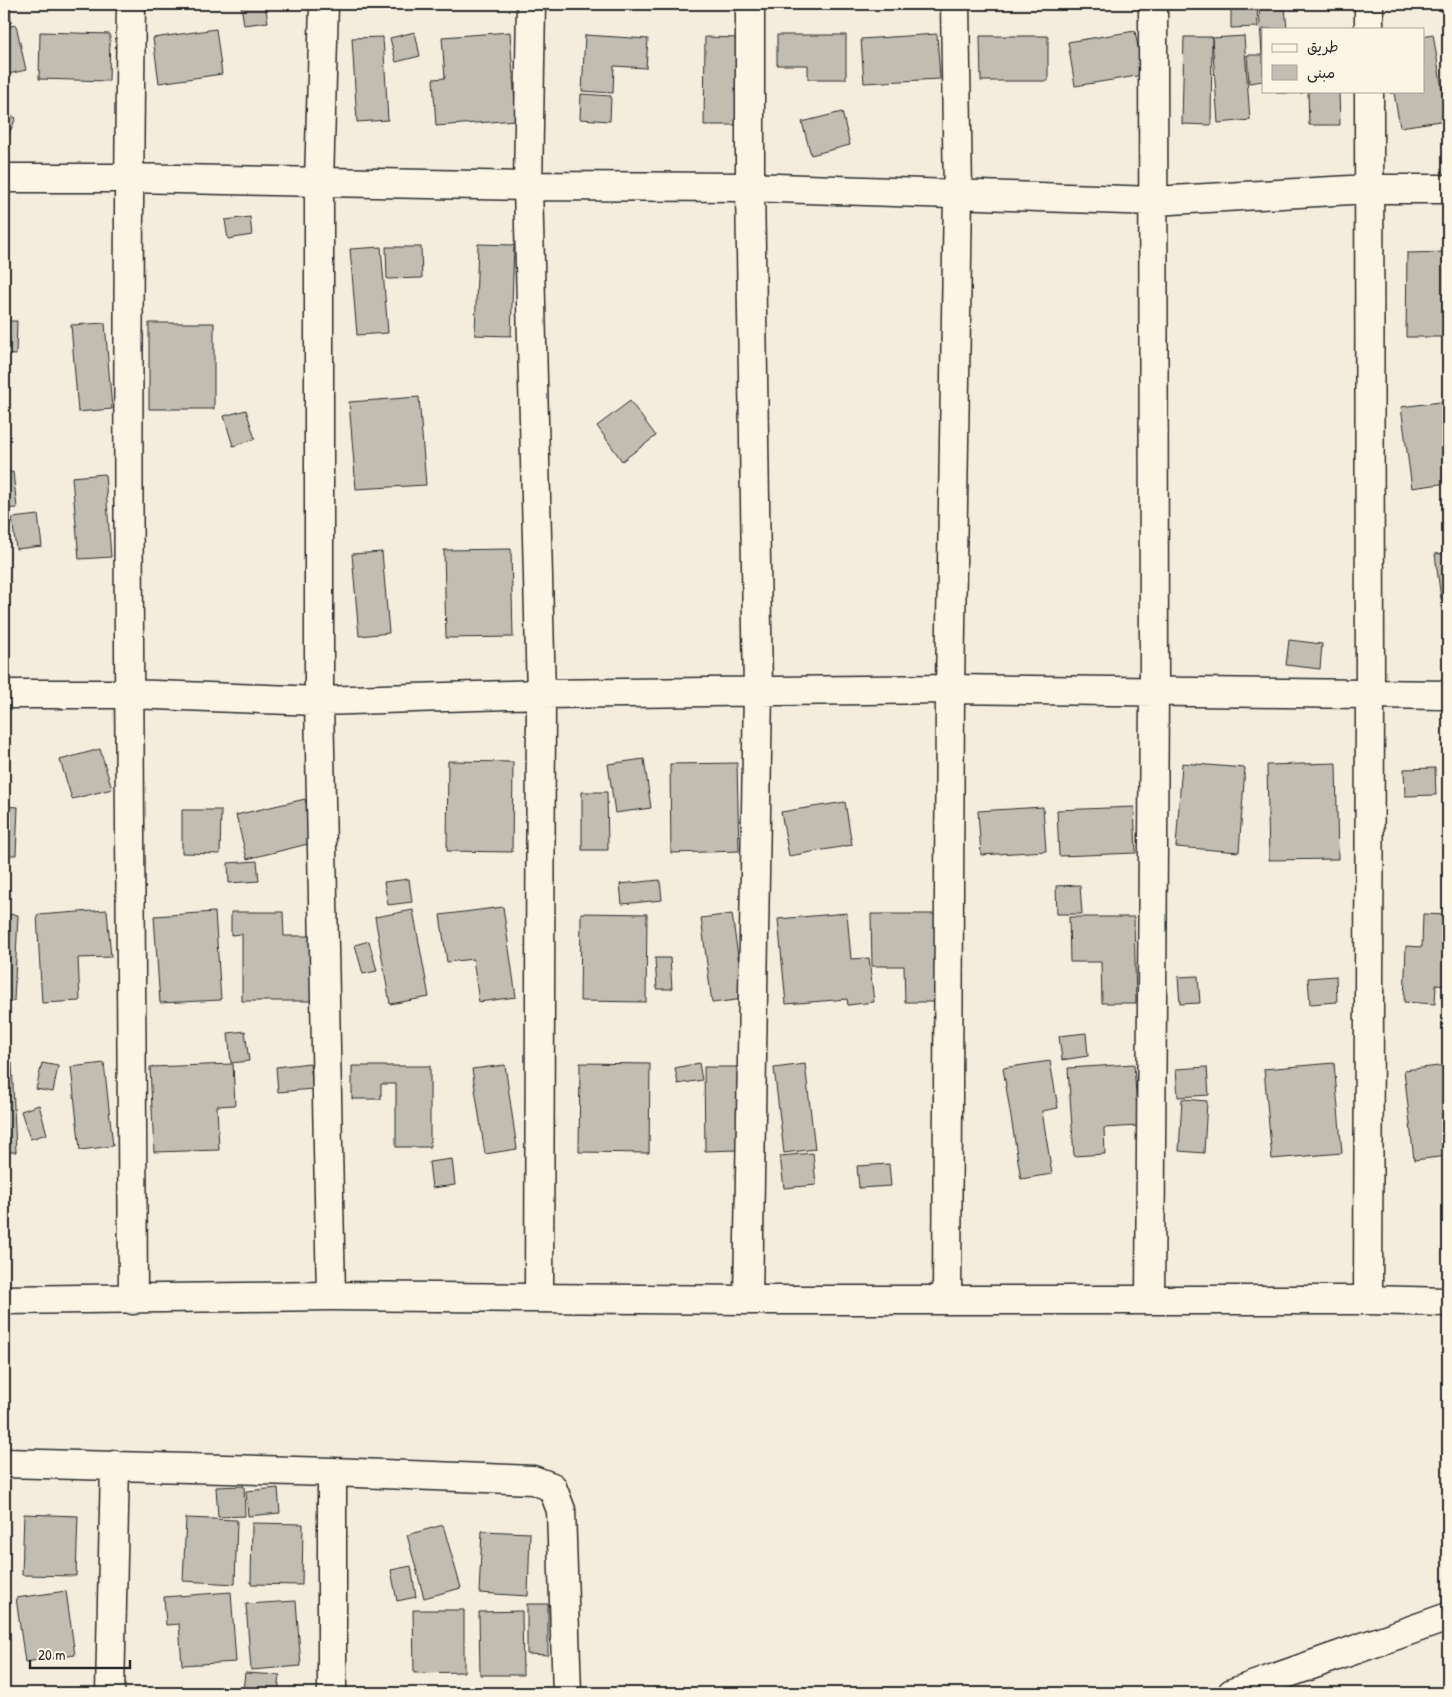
<svg xmlns="http://www.w3.org/2000/svg" width="1452" height="1697" font-family="'Patrick Hand','Playpen Sans Arabic',sans-serif">
<style>
.building{fill:#c2bdb1;stroke:#2b2b2b}
.lines{fill:none;stroke-linecap:round;stroke-linejoin:round}
.minor-casing{stroke:#2b2b2b;stroke-width:31}
.minor{stroke:#fcf5e5;stroke-width:28}
</style>
<rect width="100%" height="100%" fill="#f4edde"/>
<filter id="ink" filterUnits="userSpaceOnUse"><feTurbulence type="fractalNoise" baseFrequency=".02" numOctaves="2"/><feDisplacementMap in="SourceGraphic" scale="10" xChannelSelector="R" yChannelSelector="G"/><feConvolveMatrix kernelMatrix="1 2 1 2 8 2 1 2 1" color-interpolation-filters="sRGB"/></filter>
<g filter="url(#ink)">
<path class="building" d="M4 4H10L11 23H4Z
M247 4H265L268 22 244 25 241 5Z
M1257 6 1258 27 1231 28V7Z
M1285 7 1287 29H1263V81L1249 83 1247 55H1262L1259 8Z
M16 25 26 70 4 75V27Z
M216 29 222 74 159 83 153 38Z
M1135 31 1143 75 1075 86 1068 42Z
M40 32 110 34 109 81 39 79Z
M415 32 420 56 396 62 390 38Z
M510 32 516 120 436 126 433 79 445 78 442 37Z
M937 34 940 79 864 83 861 39Z
M1433 34 1447 120 1400 127 1394 93H1390V91H1423V36Z
M585 35 648 39 646 68 614 66 613 93 582 91Z
M777 35H846V79H808V65H777Z
M980 36H1048V81H981Z
M1244 36 1250 120 1218 123 1212 38Z
M383 37 388 120 357 122 352 38Z
M705 37 739 38 737 125H704Z
M1184 37H1212L1211 125 1182 124Z
M1277 91H1303V93H1277Z
M1308 91H1339L1340 125H1309Z
M581 94 611 96 610 121 580 119Z
M842 112 850 145 811 155 802 122Z
M4 113 16 118 4 145Z
M250 217 252 235 228 239 225 220Z
M478 244 514 245 511 336 475 335Z
M381 247 388 333 357 335 350 249Z
M386 247H421L422 278 387 279Z
M1448 252V337H1406L1407 253Z
M4 321H17L16 355 4 354Z
M105 323 112 409 78 412 71 325Z
M149 323H214V409H149Z
M419 397 426 485 356 489 349 402Z
M630 401 656 436 622 461 597 426Z
M1448 401V483L1412 488 1401 407Z
M246 410 255 439 233 446 224 416Z
M13 472 17 508 4 509V473Z
M105 474 111 557 79 559 72 477Z
M38 515 42 546 16 549 12 518Z
M511 549 513 637 446 638 444 550Z
M382 552 389 633 359 636 352 554Z
M1448 553V598L1441 599 1435 554Z
M1289 640 1322 644 1320 669 1286 665Z
M100 749 112 789 72 799 60 760Z
M644 759 651 808 615 813 608 764Z
M448 761 513 762 512 852 447 851Z
M737 763 739 851 671 853 670 764Z
M1182 763 1245 768 1239 852 1176 847Z
M1336 763 1338 859 1269 860 1267 765Z
M1435 768 1436 795 1405 796 1404 769Z
M582 792H607L608 850H582Z
M305 799 316 842 247 859 236 815Z
M845 802 852 845 789 856 781 812Z
M4 806 18 807 16 855H4Z
M1043 807 1046 851 981 855 978 811Z
M1134 807 1136 853 1059 856 1057 810Z
M182 810H221L220 854 182 853Z
M257 861 259 881 229 883 228 863Z
M409 879 412 902 388 905 384 882Z
M660 880 662 900 622 904 620 884Z
M1080 885 1082 914H1057L1056 886Z
M503 907 516 997 479 1002 473 959 447 962 440 915Z
M107 910 111 957 78 958 80 1001 42 1003 37 915Z
M413 910 429 997 390 1004 375 917Z
M215 912 221 1000 160 1003 154 916Z
M231 912H283L284 936H310L311 1001H242V934L231 935Z
M581 913 647 914 646 1002 580 1001Z
M847 913 851 959 869 958 874 1002 848 1005 847 999 786 1004 778 919Z
M4 914 18 915 14 1001 4 1000Z
M732 914 744 999 712 1003 701 918Z
M871 914H937L938 1002H905L904 966H872Z
M1423 914 1448 915V985L1436 984 1435 1004 1404 1002 1406 946 1422 947Z
M1069 917H1134L1136 1003H1102L1101 962H1070Z
M369 941 377 971 363 974 355 945Z
M655 958H670L672 989H657Z
M1198 976 1200 1003 1180 1004 1178 977Z
M1336 976 1337 1002 1310 1004 1308 978Z
M245 1031 249 1061 231 1063 228 1033Z
M1086 1033 1088 1056 1062 1060 1059 1036Z
M1050 1061 1058 1108 1042 1111 1052 1174 1021 1179 1003 1068Z
M4 1062H12L16 1152H4Z
M42 1063 58 1066 53 1092 36 1089Z
M104 1063 113 1146 80 1150 71 1067Z
M310 1063 313 1089 278 1092 276 1067Z
M580 1063 650 1064 649 1153 579 1152Z
M699 1063 702 1080 678 1084 675 1068Z
M1334 1063 1342 1153 1272 1159 1264 1069Z
M233 1064 235 1105 217 1106 219 1150 154 1152 150 1067Z
M805 1064 815 1149 784 1153 774 1068Z
M1134 1064 1138 1126 1104 1128 1105 1154 1074 1156 1068 1068Z
M505 1065 517 1149 485 1154 472 1069Z
M1448 1065V1156L1414 1160 1404 1070Z
M352 1066H430V1147H396V1084H381V1099H352Z
M704 1067H738V1150L705 1151Z
M1207 1067 1209 1095 1178 1097 1176 1069Z
M1182 1099 1207 1101 1204 1153 1179 1151Z
M39 1105 47 1134 30 1139 21 1111Z
M813 1153 816 1185 784 1188 780 1156Z
M452 1159 455 1185 432 1188 429 1162Z
M889 1164 891 1186 859 1188 857 1166Z
M244 1486 245 1516 218 1517 216 1487Z
M278 1488 280 1513 248 1516 246 1491Z
M24 1514 78 1516 76 1576 22 1575Z
M186 1518 237 1520 235 1584 183 1581Z
M252 1523 303 1524 302 1585 251 1584Z
M443 1525 461 1588 424 1598 407 1535Z
M482 1531 530 1533 528 1596 479 1593Z
M411 1566 416 1597 397 1601 391 1570Z
M4 1580 8 1612H4Z
M66 1591 75 1655 25 1662 16 1598Z
M231 1592 236 1662 182 1665 179 1624 166 1625 164 1597Z
M296 1601 301 1666 251 1670 246 1604Z
M527 1604H548V1655L527 1654Z
M413 1610H464V1672L414 1673Z
M522 1611 523 1675H480L479 1612Z
M245 1673 280 1675 278 1693 243 1690Z
M232 1688 233 1693H167V1691Z"/>
<g class="lines">
<defs>
<path id="minor" d="M131 4C125 436 131 868 133 1300
M324 4 319 182V701L331 1296
M531 4 528 186 541 694 539 1297
M1369 4V29
M4 178H129L528 186 750 187 1154 201 1369 189H1448
M4 694H129L319 701 541 694 950 689 1448 695
M947 1299 950 689 958 194 955 4
M1150 1299 1154 692 1153 4
M4 1300 331 1296 748 1300H1368L1448 1302
M748 1300 758 690 750 187V4
M1368 1300 1370 695 1369 91
M4 1463 332 1472 533 1480 552 1487 561 1510 567 1693
M110 1693 115 1465
M332 1693V1472
M1232 1693 1448 1617"/>
</defs>
<use href="#minor" class="minor-casing"/>
<use href="#minor" class="minor"/>
</g>
</g>
<rect width="1452" height="1697" fill="none" stroke="#fcf5e5" stroke-width="20"/>
<rect x="10" y="10" width="1432" height="1677" fill="none" stroke="#2b2b2b" stroke-width="2" filter="url(#ink)"/>
<rect x="1262" y="28" width="162" height="65" fill="#fcf5e5" stroke="#a8a49b"/>
<rect x="1272" y="44" width="25" height="8" fill="#fcf5e5" stroke="#a8a49b"/>
<text x="1307" y="52" font-size="15" fill="#2b2b2b">طريق</text>
<rect x="1272" y="65" width="25" height="15" fill="#c2bdb1" stroke="#a8a49b"/>
<text x="1307" y="78" font-size="15" fill="#2b2b2b">مبنى</text>
<path d="M30 1660v8h100v-8" fill="none" stroke="#2b2b2b" stroke-width="2.5"/>
<text x="38" y="1660" font-size="15" fill="#2b2b2b" stroke="#fcf5e5" stroke-width="4" paint-order="stroke">20 m</text>
</svg>
